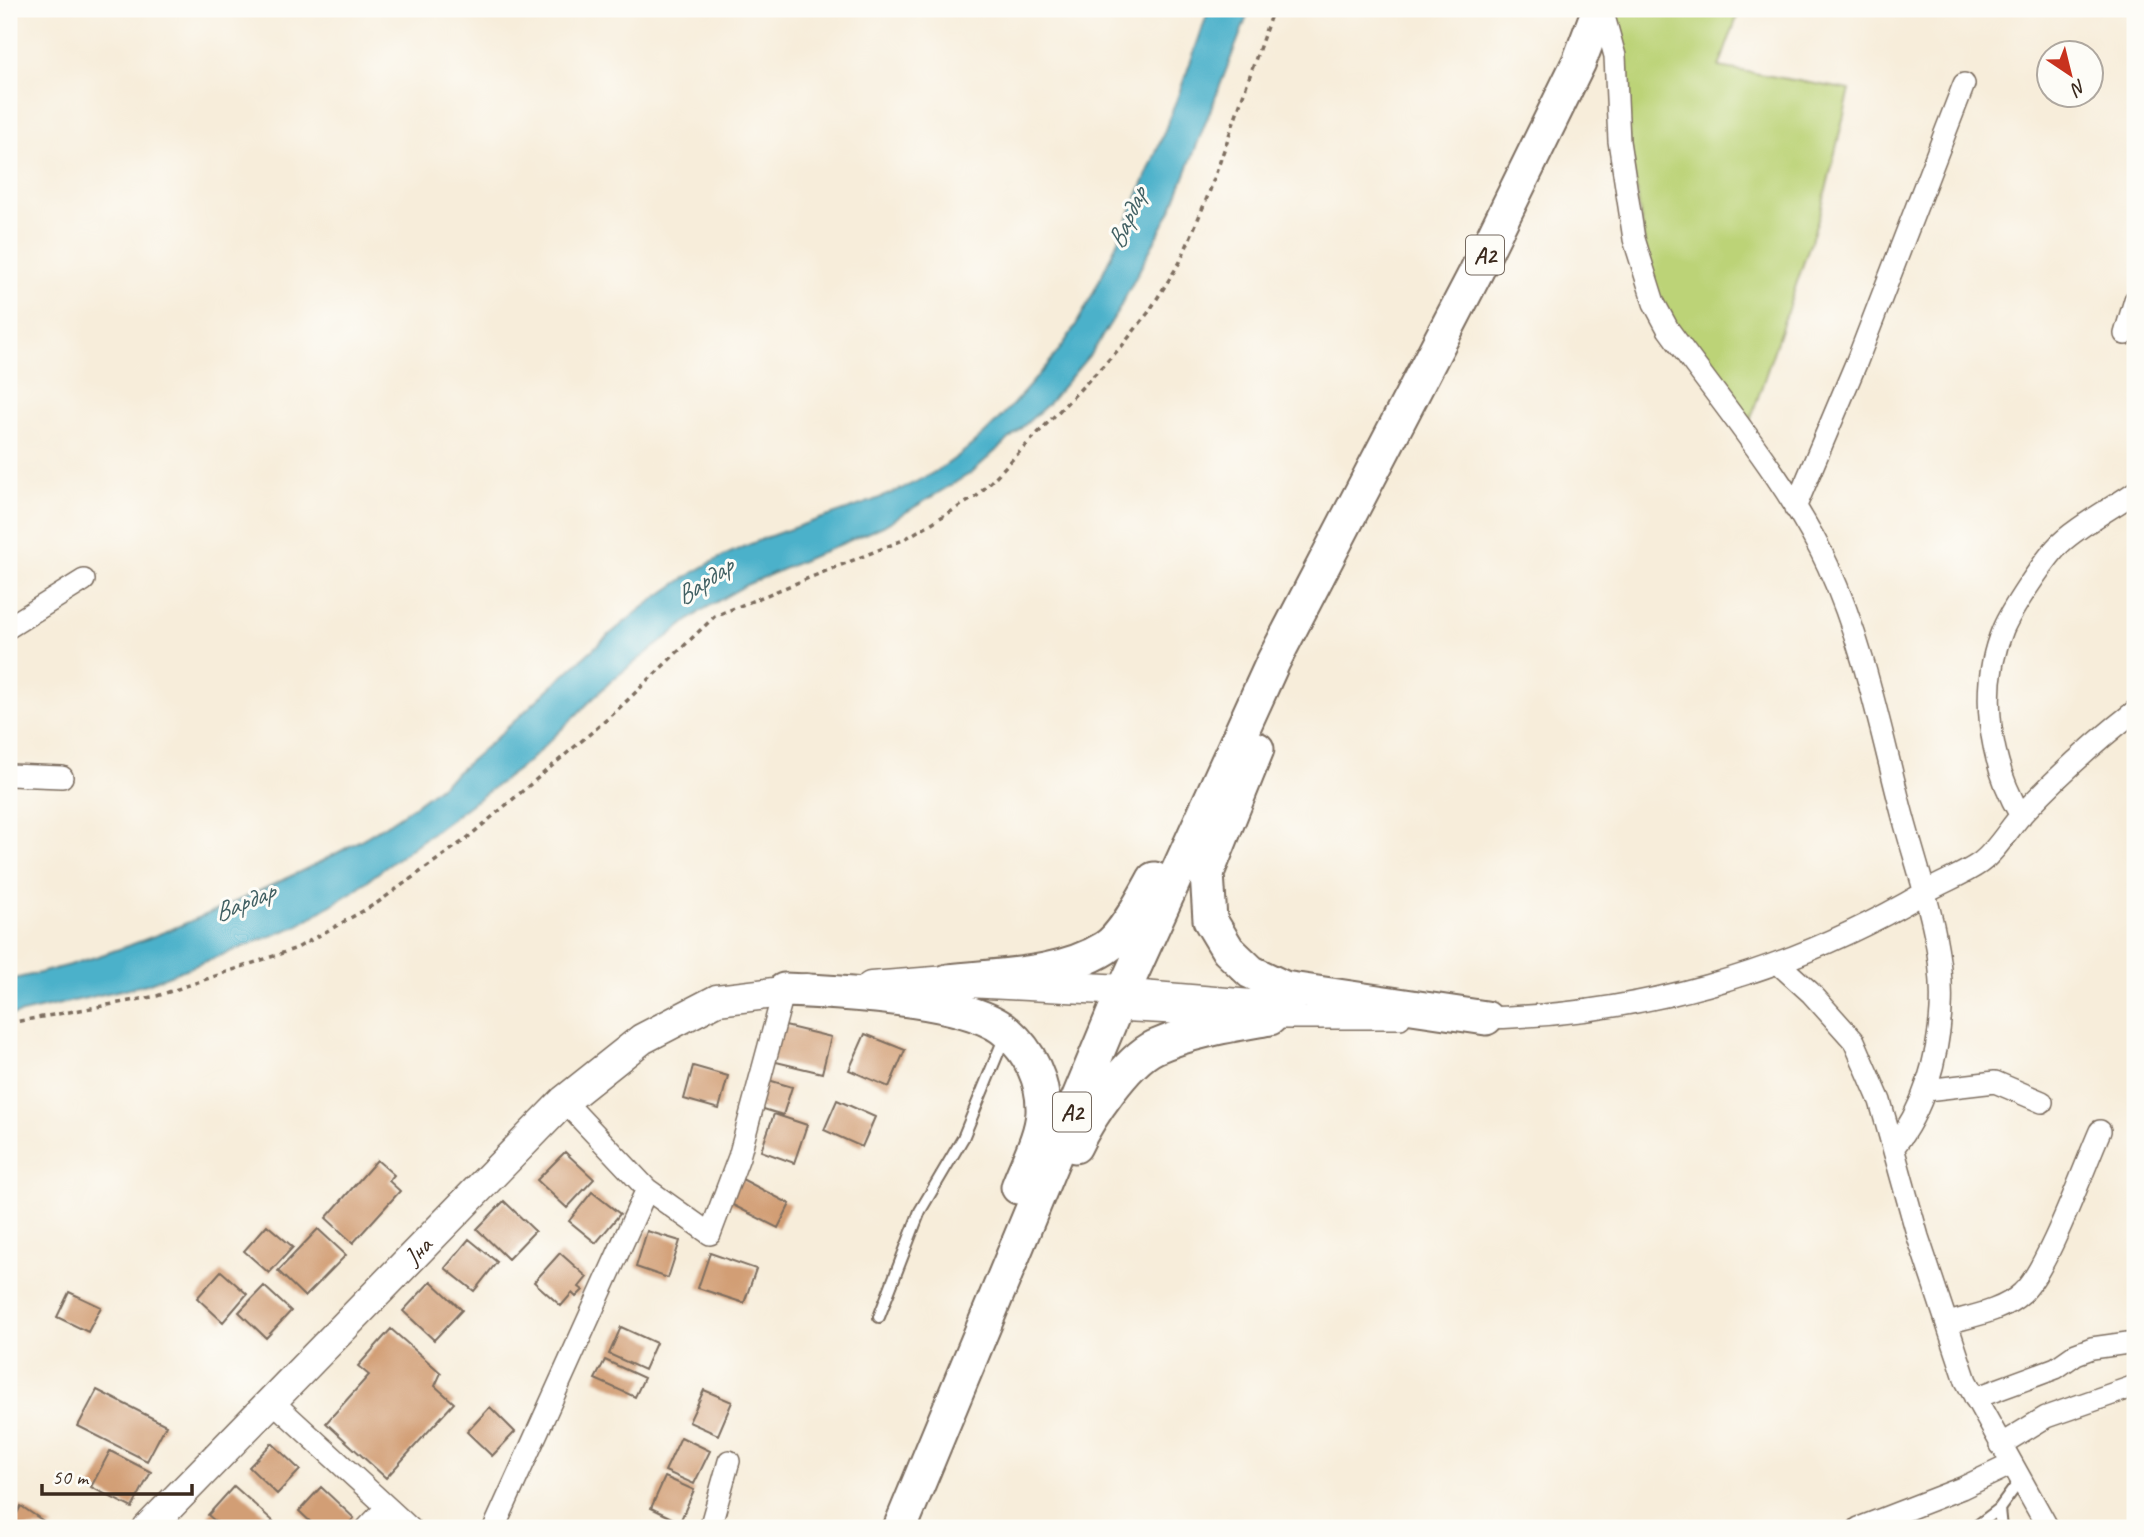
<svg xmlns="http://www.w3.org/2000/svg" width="2144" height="1537" font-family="Caveat,sans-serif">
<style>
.green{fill:#bcd377;stroke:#7c7e4a;stroke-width:2}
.water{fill:#4bb1ca;stroke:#436e74;stroke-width:2}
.building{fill:#d29e75}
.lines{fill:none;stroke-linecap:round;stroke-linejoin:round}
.lane-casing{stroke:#7d6e60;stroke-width:14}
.street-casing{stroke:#7d6e60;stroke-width:24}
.secondary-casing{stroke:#7d6e60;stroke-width:33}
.primary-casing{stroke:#7d6e60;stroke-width:37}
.path{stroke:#7d6e60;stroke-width:3.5;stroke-dasharray:5 5;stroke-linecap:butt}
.lane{stroke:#fff;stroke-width:10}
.street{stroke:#fff;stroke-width:21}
.secondary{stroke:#fff;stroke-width:30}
.primary{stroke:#fff;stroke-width:33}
.labels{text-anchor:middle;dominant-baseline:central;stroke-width:6;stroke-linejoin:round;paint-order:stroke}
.shield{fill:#fdfcf7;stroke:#75695f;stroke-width:2}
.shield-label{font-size:23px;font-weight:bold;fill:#3b2a1e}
.street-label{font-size:24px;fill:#3b2a1e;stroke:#fdfcf7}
.water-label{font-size:26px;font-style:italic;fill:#416063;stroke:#fdfcf7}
</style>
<rect width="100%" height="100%" fill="#fdfcf7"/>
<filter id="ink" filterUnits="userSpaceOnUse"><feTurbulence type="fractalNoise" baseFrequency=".0143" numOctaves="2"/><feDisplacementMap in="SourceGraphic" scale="14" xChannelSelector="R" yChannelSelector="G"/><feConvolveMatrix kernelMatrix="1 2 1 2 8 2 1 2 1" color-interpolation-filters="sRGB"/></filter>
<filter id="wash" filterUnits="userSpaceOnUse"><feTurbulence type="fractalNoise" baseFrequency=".00686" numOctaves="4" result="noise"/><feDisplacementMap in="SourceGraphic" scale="28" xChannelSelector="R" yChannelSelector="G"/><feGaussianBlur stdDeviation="1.57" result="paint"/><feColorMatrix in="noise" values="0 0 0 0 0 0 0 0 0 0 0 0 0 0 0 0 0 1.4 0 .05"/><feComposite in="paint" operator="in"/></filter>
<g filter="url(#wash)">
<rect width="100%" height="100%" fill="#f7edda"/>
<path class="green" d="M1616 9H1740L1719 67 1850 90 1821 211 1745 436 1654 303 1615 56Z"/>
<path class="water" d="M1209 9H1250L1172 208 1118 311 1093 351 1048 404 971 473 883 526 746 585 701 611 612 680 528 762 352 892 297 926 147 984 9 1016V980C92 963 169 932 246 897 310 868 375 837 430 794 522 723 599 629 698 570 770 526 858 515 931 474 977 448 1015 403 1049 363 1081 325 1099 281 1120 236 1154 162 1183 86 1209 9Z"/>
<g id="blocks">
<path class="building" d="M781 1025 831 1037 822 1073 772 1061Z
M865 1034 905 1050 889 1087 849 1070Z
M693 1066 728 1076 719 1109 684 1099Z
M765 1079 792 1087 783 1115 757 1107Z
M837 1100 875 1117 862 1147 824 1130Z
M774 1114 807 1125 794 1163 761 1151Z
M565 1152 594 1179 567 1208 537 1180Z
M377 1160 394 1175 389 1181 400 1191 353 1243 326 1218Z
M740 1178 790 1204 778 1228 727 1202Z
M592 1192 620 1214 596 1243 569 1221Z
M504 1201 535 1231 508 1259 477 1229Z
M267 1225 293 1247 269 1273 244 1251Z
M318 1229 346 1255 305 1297 278 1271Z
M647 1231 680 1241 668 1278 636 1267Z
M469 1239 497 1262 474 1291 445 1268Z
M560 1253 587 1277 579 1287 583 1290 576 1297 572 1293 561 1306 534 1282Z
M710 1253 756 1269 744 1303 698 1288Z
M221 1271 247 1294 223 1322 197 1298Z
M431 1281 462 1310 434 1340 403 1311Z
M264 1286 291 1311 266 1338 239 1312Z
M69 1292 101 1307 88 1332 57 1317Z
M621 1327 656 1343 644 1370 609 1354Z
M391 1329 441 1373 435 1386 454 1403 386 1478 326 1423 369 1375 358 1366Z
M605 1360 644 1378 635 1397 595 1379Z
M97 1390 166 1425 147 1461 78 1426Z
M704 1390 732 1402 718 1435 689 1422Z
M490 1407 515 1432 492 1456 467 1432Z
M681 1437 710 1451 694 1484 665 1471Z
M272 1443 300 1470 277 1494 249 1467Z
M110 1451 151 1472 132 1508 91 1487Z
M665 1477 694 1490 680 1522 651 1508Z
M234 1486 273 1521 266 1528H223L208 1515Z
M321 1487 354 1518 345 1528H317L299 1511Z
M21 1506 54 1528H9Z"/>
</g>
</g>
<g filter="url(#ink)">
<use href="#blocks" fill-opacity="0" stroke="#7d6e60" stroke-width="2"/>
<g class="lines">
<defs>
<path id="lane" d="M879 1317 920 1211 963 1138 1005 1036
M1999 1509 2001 1528
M1974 1528 1999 1509 2021 1479"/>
<path id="street" d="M1602 9 1615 56 1619 141 1634 239 1654 303 1668 329C1720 401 1791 486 1828 566 1863 642 1880 728 1901 809 1918 875 1945 940 1941 1010 1938 1058 1924 1110 1893 1148
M2125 334 2135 300
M1795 508 1857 361 1964 84
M9 627 84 580
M9 775 62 777
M2021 816C1989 762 1978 688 2003 629 2011 610 2042 564 2056 548 2071 530 2114 507 2135 492
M1779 964 1811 993 1854 1041 1880 1101 1918 1237 1966 1381 2048 1528
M1124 990 1295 1004
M1115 1010 1270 1018H1400
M1474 1018C1633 1017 1787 974 1924 893 1942 882 1963 875 1980 863 1997 851 2010 826 2025 811 2060 774 2095 742 2135 711
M1926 1090 1995 1082 2042 1102
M647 1189 710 1234 739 1157 784 990
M1947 1323C1972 1316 2003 1311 2022 1293 2047 1271 2084 1167 2100 1131
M1975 1398 2056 1368 2076 1354 2092 1348 2135 1342
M271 1400 410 1528
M2000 1445 2046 1417 2135 1386
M367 1528 386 1508
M494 1528 647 1189 564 1101
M710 1528 729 1461
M1859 1528 1962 1488 2012 1464"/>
<g id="secondary">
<path d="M871 987 948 981 1124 990"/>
<path id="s1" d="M148 1528 564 1101 642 1039 717 1000 807 989"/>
</g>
<path id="primary" d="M1257 749 1207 873 1210 920 1228 950 1251 972 1284 988 1486 1018
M948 981C999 975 1060 976 1105 948 1124 936 1143 899 1154 879
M784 990C835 992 970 998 1007 1032 1030 1052 1044 1081 1043 1112 1042 1136 1026 1165 1018 1187
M1075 1146C1088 1118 1127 1060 1155 1047 1191 1031 1231 1025 1270 1018
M900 1528 1115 1010 1273 662 1476 272 1579 62 1599 9"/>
</defs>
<use href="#lane" class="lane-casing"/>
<use href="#street" class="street-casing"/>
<use href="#secondary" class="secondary-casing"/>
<use href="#primary" class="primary-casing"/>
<path class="path" d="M9 1023 157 996 297 948 377 903 466 839 612 715 715 616 903 540 977 496 1122 346 1148 313 1180 262 1209 193 1273 9"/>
<use href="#lane" class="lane"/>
<use href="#street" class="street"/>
<use href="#secondary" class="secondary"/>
<use href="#primary" class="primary"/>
</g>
</g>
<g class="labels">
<g class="shield">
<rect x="1466" y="235.5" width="38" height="39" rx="5"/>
<rect x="1053" y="1092.5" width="38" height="39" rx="5"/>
</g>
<g class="shield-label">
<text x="1485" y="255">A2</text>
<text x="1072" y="1112">A2</text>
</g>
<g class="street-label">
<text stroke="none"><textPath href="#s1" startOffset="387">Јна</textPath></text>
</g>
<g class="water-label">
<text transform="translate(1127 218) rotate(-66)">Вардар</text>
<text transform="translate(704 581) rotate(-34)">Вардар</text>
<text transform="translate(244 902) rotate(-22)">Вардар</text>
</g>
</g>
<rect width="2144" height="1537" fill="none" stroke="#fdfcf7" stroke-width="35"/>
<g transform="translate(2070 74) rotate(145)"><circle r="33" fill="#fdfcf7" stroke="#afa8a0" stroke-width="2"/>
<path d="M0-5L12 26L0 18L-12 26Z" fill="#c8321e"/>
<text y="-10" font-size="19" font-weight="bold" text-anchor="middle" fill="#3b2a1e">N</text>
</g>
<path d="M42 1484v10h150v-10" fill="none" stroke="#3b2a1e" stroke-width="3.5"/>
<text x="52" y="1484" font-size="21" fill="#3b2a1e" stroke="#fdfcf7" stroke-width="5" paint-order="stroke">50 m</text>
</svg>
